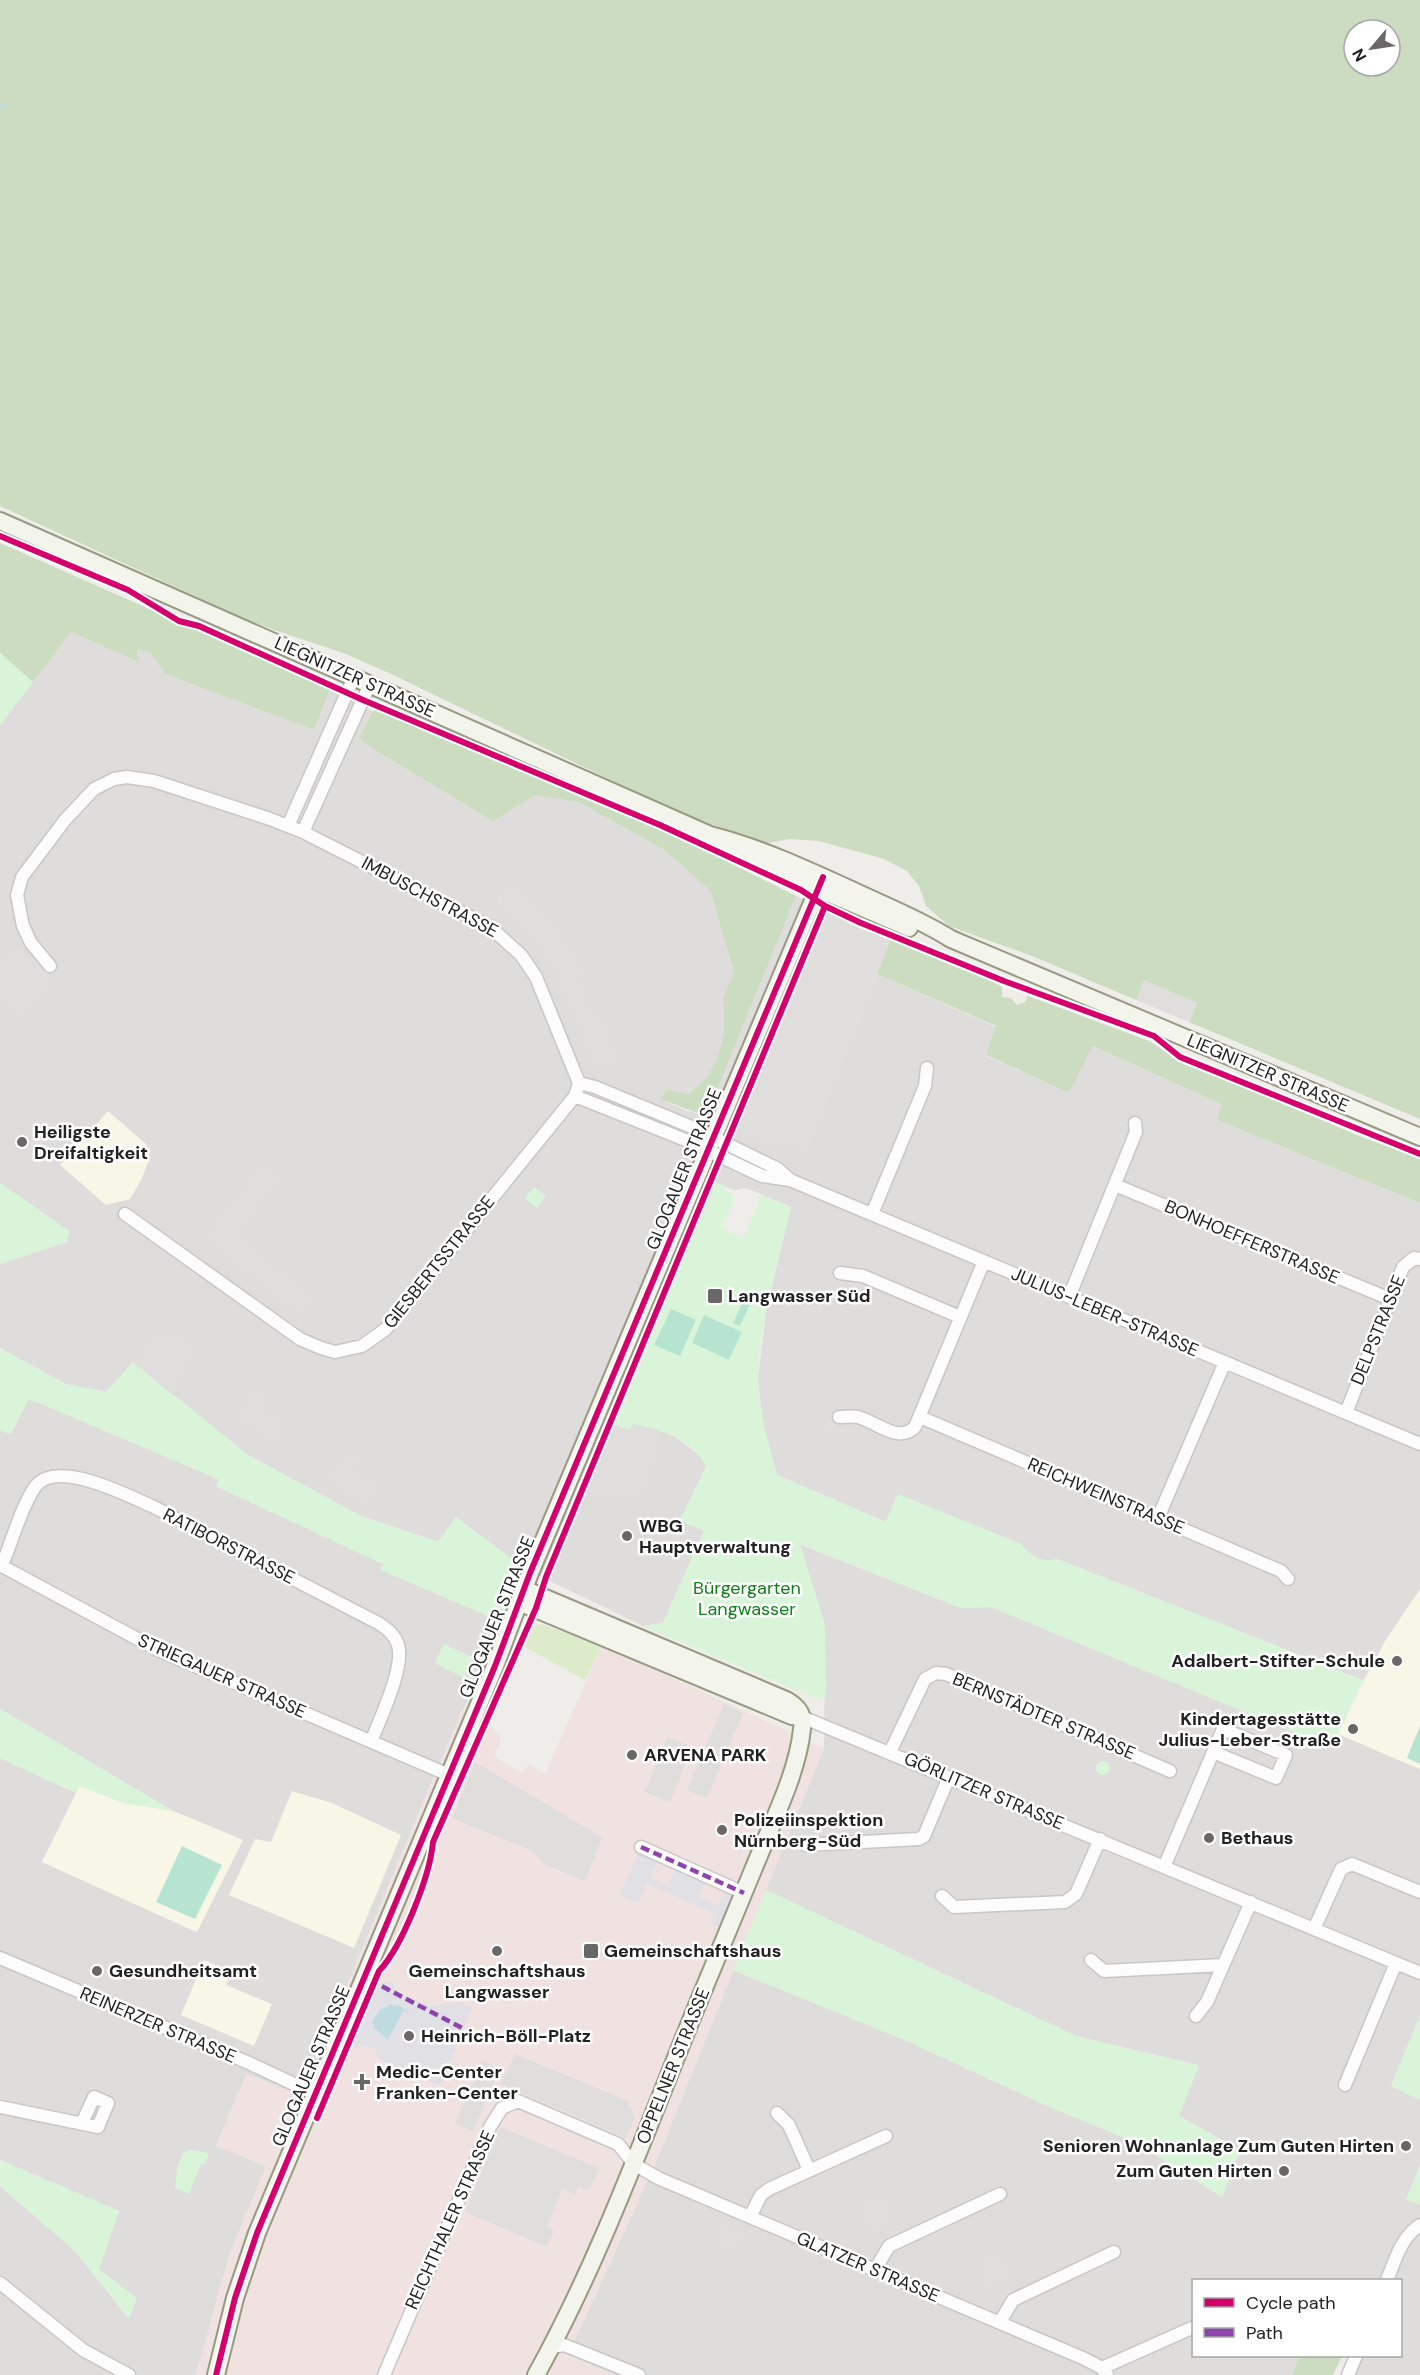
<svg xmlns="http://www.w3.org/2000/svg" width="1420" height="2375" font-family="'DM Sans',sans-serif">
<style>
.residential{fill:#dedddb}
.commercial{fill:#f0e2e0}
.education{fill:#f7f6e7}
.grass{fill:#dcebca}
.forest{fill:#cbdcc0;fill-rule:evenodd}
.park{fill:#daf4da}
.pitch{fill:#b7e4d1}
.parking{fill:#dfdedd}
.plaza{fill:#e1e0e4}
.water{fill:#bfdae1}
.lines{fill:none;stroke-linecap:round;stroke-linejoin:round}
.stream{stroke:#bfdae1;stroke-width:3}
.street-casing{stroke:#c8c7c6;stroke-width:15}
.secondary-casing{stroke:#989982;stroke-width:20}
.street{stroke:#fdfcfc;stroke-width:12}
.secondary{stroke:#f3f4ec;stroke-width:16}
.quiet{stroke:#8e44ad;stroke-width:4.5;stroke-dasharray:9 4.5;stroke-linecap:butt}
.cycleway-casing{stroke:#fff;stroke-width:10}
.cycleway{stroke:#d6006c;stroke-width:6}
.poi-dot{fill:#696867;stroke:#fff;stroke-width:2}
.labels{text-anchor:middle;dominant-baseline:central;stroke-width:5;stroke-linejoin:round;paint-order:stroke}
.street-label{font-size:18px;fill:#212121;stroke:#fff}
.poi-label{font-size:18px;font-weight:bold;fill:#212121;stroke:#fff;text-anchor:start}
.park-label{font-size:18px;fill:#0f8018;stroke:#fff}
</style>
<rect width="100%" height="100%" fill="#efedea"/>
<path class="residential" d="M71 632 138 662 137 649 150 653 165 674 314 730 330 689 372 711 359 737 535 795 578 802 663 849 710 890 734 973 723 997 724 1031 717 1060 706 1078 687 1094 667 1089 660 1099 687 1111 703 1115 710 1107 796 896 831 913 738 1122 745 1125 742 1132 773 1145 776 1139 805 1151 877 974 996 1027 986 1056 1069 1093 1091 1046 1223 1104 1217 1120 1420 1203V1589L1363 1680 1057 1559 1047 1562 1027 1553 1021 1544 898 1495 886 1522 777 1475 763 1424 758 1379 766 1311 791 1207 746 1188 735 1190 716 1183 633 1424 667 1431 702 1457 706 1467 680 1520 704 1531 663 1623 643 1626 525 1569 456 1517 438 1542 361 1516 248 1455 133 1362 106 1392 66 1384 0 1348V1264L67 1242 69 1231 0 1183V725Z
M29 1398 220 1480 216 1486 383 1564 381 1570 502 1622 437 1769 301 2096 247 2074 216 2145 266 2166 229 2256 196 2375H0V2186L75 2251 128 2318 136 2298 98 2269 119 2211 0 2160V1758L76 1793 42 1862 196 1932 243 1840 173 1811 0 1709V1430L11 1434Z
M799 1544 961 1608 991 1607 1327 1746 1338 1734 1420 1769V2016L1391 2086 1420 2100V2165L1407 2199 1420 2205V2375H1347L1353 2356H1400V2280H1194V2356H1300L1292 2375H614L568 2355 657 2160 733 1970 907 2041 1050 2107 1137 2143 1222 2197 1240 2150 1179 2116 1198 2065 1076 2036 766 1890 824 1748 825 1625Z"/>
<path class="commercial" d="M602 1645 824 1748 657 2160 568 2355 614 2375H196L229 2256 266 2166 216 2146 247 2074 301 2096 462 1710 489 1723 501 1739 495 1757 522 1773 529 1764 545 1774Z"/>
<path class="education" d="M108 1111 146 1144 149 1160 141 1180 130 1199 106 1205 60 1165Z
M1420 1589V1769L1338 1734 1384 1643Z
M80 1786 123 1803 173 1811 243 1840 197 1932 42 1862Z
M292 1791 332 1803 401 1835 354 1948 229 1895 255 1839 271 1842Z
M204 1960 231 1972 226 1985 272 2004 254 2046 181 2015Z"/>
<path class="grass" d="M540 1624 602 1645 585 1680 521 1645 529 1629Z"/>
<path class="forest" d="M0 0H1420V1119L1189 1022 1197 1003 1145 981 1136 1000 1032 956 949 926 926 906 919 886 907 871 884 859 819 841 791 839 767 843 705 822 621 785 391 674 346 654 253 623 0 506ZM1354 30H1390V66H1354Z
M0 543 330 689 314 730 165 674 150 653 137 649 138 662 71 632 33 682 0 653Z
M380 707 700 848 796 896 710 1107 703 1115 660 1099 667 1089 688 1094 706 1078 717 1060 724 1031 723 997 734 973 710 890 663 849 578 802 535 795 493 821 364 743 359 737 372 712Z
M891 939 986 977 1002 987V997L1011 998 1017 1005 1025 1002 1028 996 1149 1041 1177 1059 1364 1138 1420 1158V1203L1217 1120 1222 1104 1092 1046 1069 1093 986 1055 996 1026 877 974Z
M1300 2356H1342L1333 2375H1292Z"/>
<path class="park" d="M0 653 33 682 0 725Z
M0 1183 69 1231 67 1242 0 1264Z
M716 1183 726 1186 724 1190 733 1194 734 1200 722 1228 743 1238 762 1195 791 1207C779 1260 757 1326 758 1380 759 1412 768 1444 777 1475L885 1522 898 1494 1021 1544C1029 1556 1042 1563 1057 1559L1363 1680 1338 1734 1327 1746 991 1607 961 1608 800 1544 825 1625 826 1694 820 1700 643 1626 663 1623 704 1531 680 1520 706 1467C695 1439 660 1430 633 1424L630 1431 613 1424Z
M534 1187 546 1196 537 1208 525 1198Z
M0 1348 66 1384 106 1392 133 1362 248 1455 361 1516 438 1542 456 1517 525 1569 502 1622 381 1570 383 1564 216 1486 219 1479 29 1399 10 1434 0 1430Z
M444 1644 474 1658 465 1678 435 1663Z
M0 1709 6 1712 173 1811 123 1803 80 1786 76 1793 0 1758Z
M1096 1768a7 7 0 1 1 14 0a7 7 0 1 1-14 0Z
M766 1890 1076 2036 1199 2066 1179 2116 1240 2150 1222 2197 1137 2143 1050 2107 907 2041 733 1970Z
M1420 2016V2100L1391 2086Z
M189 2150 209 2153 205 2164 201 2163 189 2194 175 2188 177 2168 183 2153Z
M0 2160 119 2211 99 2269 137 2298 129 2318 75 2251 0 2186Z
M1420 2165V2205L1406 2199Z"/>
<path class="pitch" d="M743 1301 750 1304 740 1326 733 1323Z
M671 1309 696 1320 680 1356 654 1345Z
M704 1315 742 1332 729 1360 692 1343Z
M1420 1726V1764L1407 1758Z
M182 1846 222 1865 195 1919 156 1902Z"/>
<path class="parking" d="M510 881 557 928 569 945 586 975 580 981 592 1015 600 1013 620 1061 596 1071 555 973 535 940 499 908 497 894Z
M831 913 891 939 805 1151 776 1139 773 1146 742 1133 744 1125 738 1122Z
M14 945 56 979 21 1022 0 995V962Z
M1144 980 1197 1003 1189 1022 1136 1000Z
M263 1163 282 1179 237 1235 313 1297 298 1315 203 1238Z
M160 1330 168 1336 174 1330 200 1352 175 1381 176 1388 171 1394 133 1362Z
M257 1386 269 1396 261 1405 287 1427 272 1446 233 1414Z
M827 1421 847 1430 843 1438 824 1429Z
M633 1424 660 1430 653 1452 660 1455 638 1503 613 1492 609 1501 589 1492 618 1426 630 1431Z
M351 1450 363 1459 356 1468 381 1488 365 1509 327 1479Z
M724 1704 743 1713 707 1798 687 1790Z
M667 1737 692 1747 670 1802 645 1792Z
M475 1762 602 1837 585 1881 544 1864 532 1851 452 1818Z
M515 2054 628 2101 635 2118 626 2138 501 2084Z
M482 2061 500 2068 473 2131 455 2124Z
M500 2127 599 2168 589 2191 578 2187 575 2194 562 2189 547 2227 554 2231 547 2247 465 2212Z
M883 2195 895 2223 871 2233 859 2206Z
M726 2222 731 2229 736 2226 742 2228 748 2241 728 2252 724 2247 718 2250 712 2241 718 2237 714 2230Z
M1001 2251 1013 2279 988 2289 976 2262Z"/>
<path class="plaza" d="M641 1847 660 1855 651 1877 668 1885 678 1863 708 1876 699 1897 718 1906 728 1884 736 1888 720 1927 710 1923 714 1913 647 1884 639 1903 620 1895Z
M392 1981 397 1992 430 2006 459 2002 472 2008 442 2083 438 2085 379 2059 375 2049 366 2045 355 2049 353 2044 377 1984Z"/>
<path class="water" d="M390 2005 400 2006 411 2014 403 2011 388 2040 376 2029 373 2030 375 2024 371 2023 380 2010Z"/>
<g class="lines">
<path class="stream" d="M0 106H6"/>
<defs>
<path id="street" d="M288 826 354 677
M303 832 370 684
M50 966 31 943 23 926 17 895 22 877 65 820 94 789 114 779 127 777 154 781 270 819 303 832 490 927 521 955 536 977 579 1083 575 1096 386 1329 362 1346 335 1352 321 1348 300 1339 125 1214
M579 1083 595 1087 694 1128 778 1169 790 1180 1420 1444
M575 1096 688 1141 762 1176 790 1180
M1115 1185 1390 1299
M872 1214 925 1086 927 1068
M840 1273 863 1276 960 1317
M1069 1297 1136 1132 1135 1123
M1346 1413 1403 1267 1414 1258 1420 1259
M839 1417C845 1417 852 1416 858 1417 877 1422 898 1444 915 1427L984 1261
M920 1417 1281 1571 1288 1579
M1158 1518 1225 1362
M0 1565 158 1650 449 1775
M2 1565C11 1544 22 1505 35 1487 56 1458 126 1495 152 1506L380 1624C388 1630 395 1635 398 1645 405 1667 380 1718 372 1740
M802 1717 1420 1973
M890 1752 925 1679 936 1673 946 1674 1170 1771
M806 1845 919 1839 924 1836 949 1777
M641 1847 744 1893
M1164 1867 1223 1729 1286 1755 1276 1778 1213 1752
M942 1896 954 1907 1065 1902 1076 1894 1100 1839
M1314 1929 1341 1869 1352 1864 1420 1892
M0 1958 249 2063 315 2094
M1091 1960 1104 1971 1223 1965
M1196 2016 1207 2002 1251 1902
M1345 2085 1396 1963
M0 2107 98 2127 108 2103 94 2097 82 2123
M777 2113 789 2125 809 2170
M750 2217 761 2195 769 2189 886 2136
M875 2270 889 2246 1000 2194
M1387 2280C1395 2261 1401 2237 1420 2225
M0 2283 83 2350 129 2375
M1000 2322 1013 2300 1114 2252
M552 2347 564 2345 639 2375
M1102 2368 1194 2327
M384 2375 490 2127 502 2108 518 2101 618 2144 634 2164 658 2178 1085 2359 1102 2368 1107 2375
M1348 2375 1356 2356"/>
<path id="secondary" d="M0 521 710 835C761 848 808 870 856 892 888 907 921 920 951 939L1420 1137
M723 843 738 854 909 928
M524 1589 786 1700C798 1707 804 1714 802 1729 798 1767 780 1806 765 1841 746 1887 727 1933 708 1979 652 2112 606 2249 536 2375
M519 1602 792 1716 802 1717
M216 2375 235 2298 257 2233 495 1666 530 1573 823 877"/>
</defs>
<use href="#street" class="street-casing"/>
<use href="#secondary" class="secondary-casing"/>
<use href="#street" class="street"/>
<use href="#secondary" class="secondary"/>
<path class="quiet" d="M641 1847 744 1893
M370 1980 464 2029"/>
<defs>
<path id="cycleway" d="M0 536 128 590 179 621 199 626 363 700 660 825 801 890 825 906 861 923 1004 981 1154 1036 1180 1057 1420 1154
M317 2118 379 1971C402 1947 430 1876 433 1842L536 1608 546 1577 825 906
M216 2375 235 2298 257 2233 495 1666 530 1573 823 877"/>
</defs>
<use href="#cycleway" class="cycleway-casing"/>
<use href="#cycleway" class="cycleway"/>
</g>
<g class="poi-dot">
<circle cx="22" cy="1142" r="6"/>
<rect x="707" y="1288" width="16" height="16" rx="3"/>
<circle cx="627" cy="1536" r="6"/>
<circle cx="1397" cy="1661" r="6"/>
<circle cx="1353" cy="1729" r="6"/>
<circle cx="632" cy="1755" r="6"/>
<circle cx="722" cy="1830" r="6"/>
<circle cx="1209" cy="1838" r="6"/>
<circle cx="497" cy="1951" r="6"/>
<rect x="583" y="1943" width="16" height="16" rx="3"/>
<circle cx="97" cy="1971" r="6"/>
<circle cx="409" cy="2036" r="6"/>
<path d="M359 2073h6v6h6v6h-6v6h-6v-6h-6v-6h6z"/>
<circle cx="1406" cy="2146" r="6"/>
<circle cx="1284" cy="2171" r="6"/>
</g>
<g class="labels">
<g class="street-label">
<text transform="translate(355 677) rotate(24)">LIEGNITZER STRASSE</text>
<text transform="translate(430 897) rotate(28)">IMBUSCHSTRASSE</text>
<text transform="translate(1268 1073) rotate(23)">LIEGNITZER STRASSE</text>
<text transform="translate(684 1169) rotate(-68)">GLOGAUER STRASSE</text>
<text transform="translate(1252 1242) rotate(23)">BONHOEFFERSTRASSE</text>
<text transform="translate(439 1262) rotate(-51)">GIESBERTSSTRASSE</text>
<text transform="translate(1105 1312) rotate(23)">JULIUS-LEBER-STRASSE</text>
<text transform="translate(1378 1330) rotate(-68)">DELPSTRASSE</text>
<text transform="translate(1106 1496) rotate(23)">REICHWEINSTRASSE</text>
<text transform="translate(229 1546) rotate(27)">RATIBORSTRASSE</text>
<text transform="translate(497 1617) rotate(-68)">GLOGAUER STRASSE</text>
<text transform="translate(222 1676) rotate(24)">STRIEGAUER STRASSE</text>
<text transform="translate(1044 1716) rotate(23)">BERNSTÄDTER STRASSE</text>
<text transform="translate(984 1791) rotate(23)">GÖRLITZER STRASSE</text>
<text transform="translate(158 2025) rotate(23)">REINERZER STRASSE</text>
<text transform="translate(311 2066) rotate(-67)">GLOGAUER STRASSE</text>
<text transform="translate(673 2066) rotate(-68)">OPPELNER STRASSE</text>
<text transform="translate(450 2220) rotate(-66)">REICHTHALER STRASSE</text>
<text transform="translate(868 2267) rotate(23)">GLATZER STRASSE</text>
</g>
<g class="poi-label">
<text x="34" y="1132">Heiligste<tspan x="34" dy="21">Dreifaltigkeit</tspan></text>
<text x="728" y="1296">Langwasser Süd</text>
<text x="639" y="1526">WBG<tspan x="639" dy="21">Hauptverwaltung</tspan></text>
<text x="1385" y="1661" text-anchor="end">Adalbert-Stifter-Schule</text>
<text x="1341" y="1719" text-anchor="end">Kindertagesstätte<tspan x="1341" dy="21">Julius-Leber-Straße</tspan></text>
<text x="644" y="1755">ARVENA PARK</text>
<text x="734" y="1820">Polizeiinspektion<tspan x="734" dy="21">Nürnberg-Süd</tspan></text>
<text x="1221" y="1838">Bethaus</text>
<text x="604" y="1951">Gemeinschaftshaus</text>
<text x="109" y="1971">Gesundheitsamt</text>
<text x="497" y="1971" text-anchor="middle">Gemeinschaftshaus<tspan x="497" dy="21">Langwasser</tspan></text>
<text x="421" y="2036">Heinrich-Böll-Platz</text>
<text x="376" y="2072">Medic-Center<tspan x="376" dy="21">Franken-Center</tspan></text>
<text x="1394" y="2146" text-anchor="end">Senioren Wohnanlage Zum Guten Hirten</text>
<text x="1272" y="2171" text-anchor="end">Zum Guten Hirten</text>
</g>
<g class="park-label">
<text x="747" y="1588">Bürgergarten<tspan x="747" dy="21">Langwasser</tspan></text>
</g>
</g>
<rect x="1192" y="2279" width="210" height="78" fill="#ffffff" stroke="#a6a6a6" stroke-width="1.5"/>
<rect x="1204" y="2298" width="30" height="9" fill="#d6006c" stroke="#a6a6a6" stroke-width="1.5"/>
<text x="1246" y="2309" font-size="18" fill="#212121">Cycle path</text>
<rect x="1204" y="2328" width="30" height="9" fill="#8e44ad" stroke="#a6a6a6" stroke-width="1.5"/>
<text x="1246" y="2339" font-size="18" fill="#212121">Path</text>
<g transform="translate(1372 48) rotate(241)"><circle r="28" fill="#ffffff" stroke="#a6a6a6" stroke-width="1.5"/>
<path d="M0-4.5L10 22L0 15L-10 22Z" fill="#696867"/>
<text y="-9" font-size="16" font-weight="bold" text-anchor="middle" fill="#212121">N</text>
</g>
</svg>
